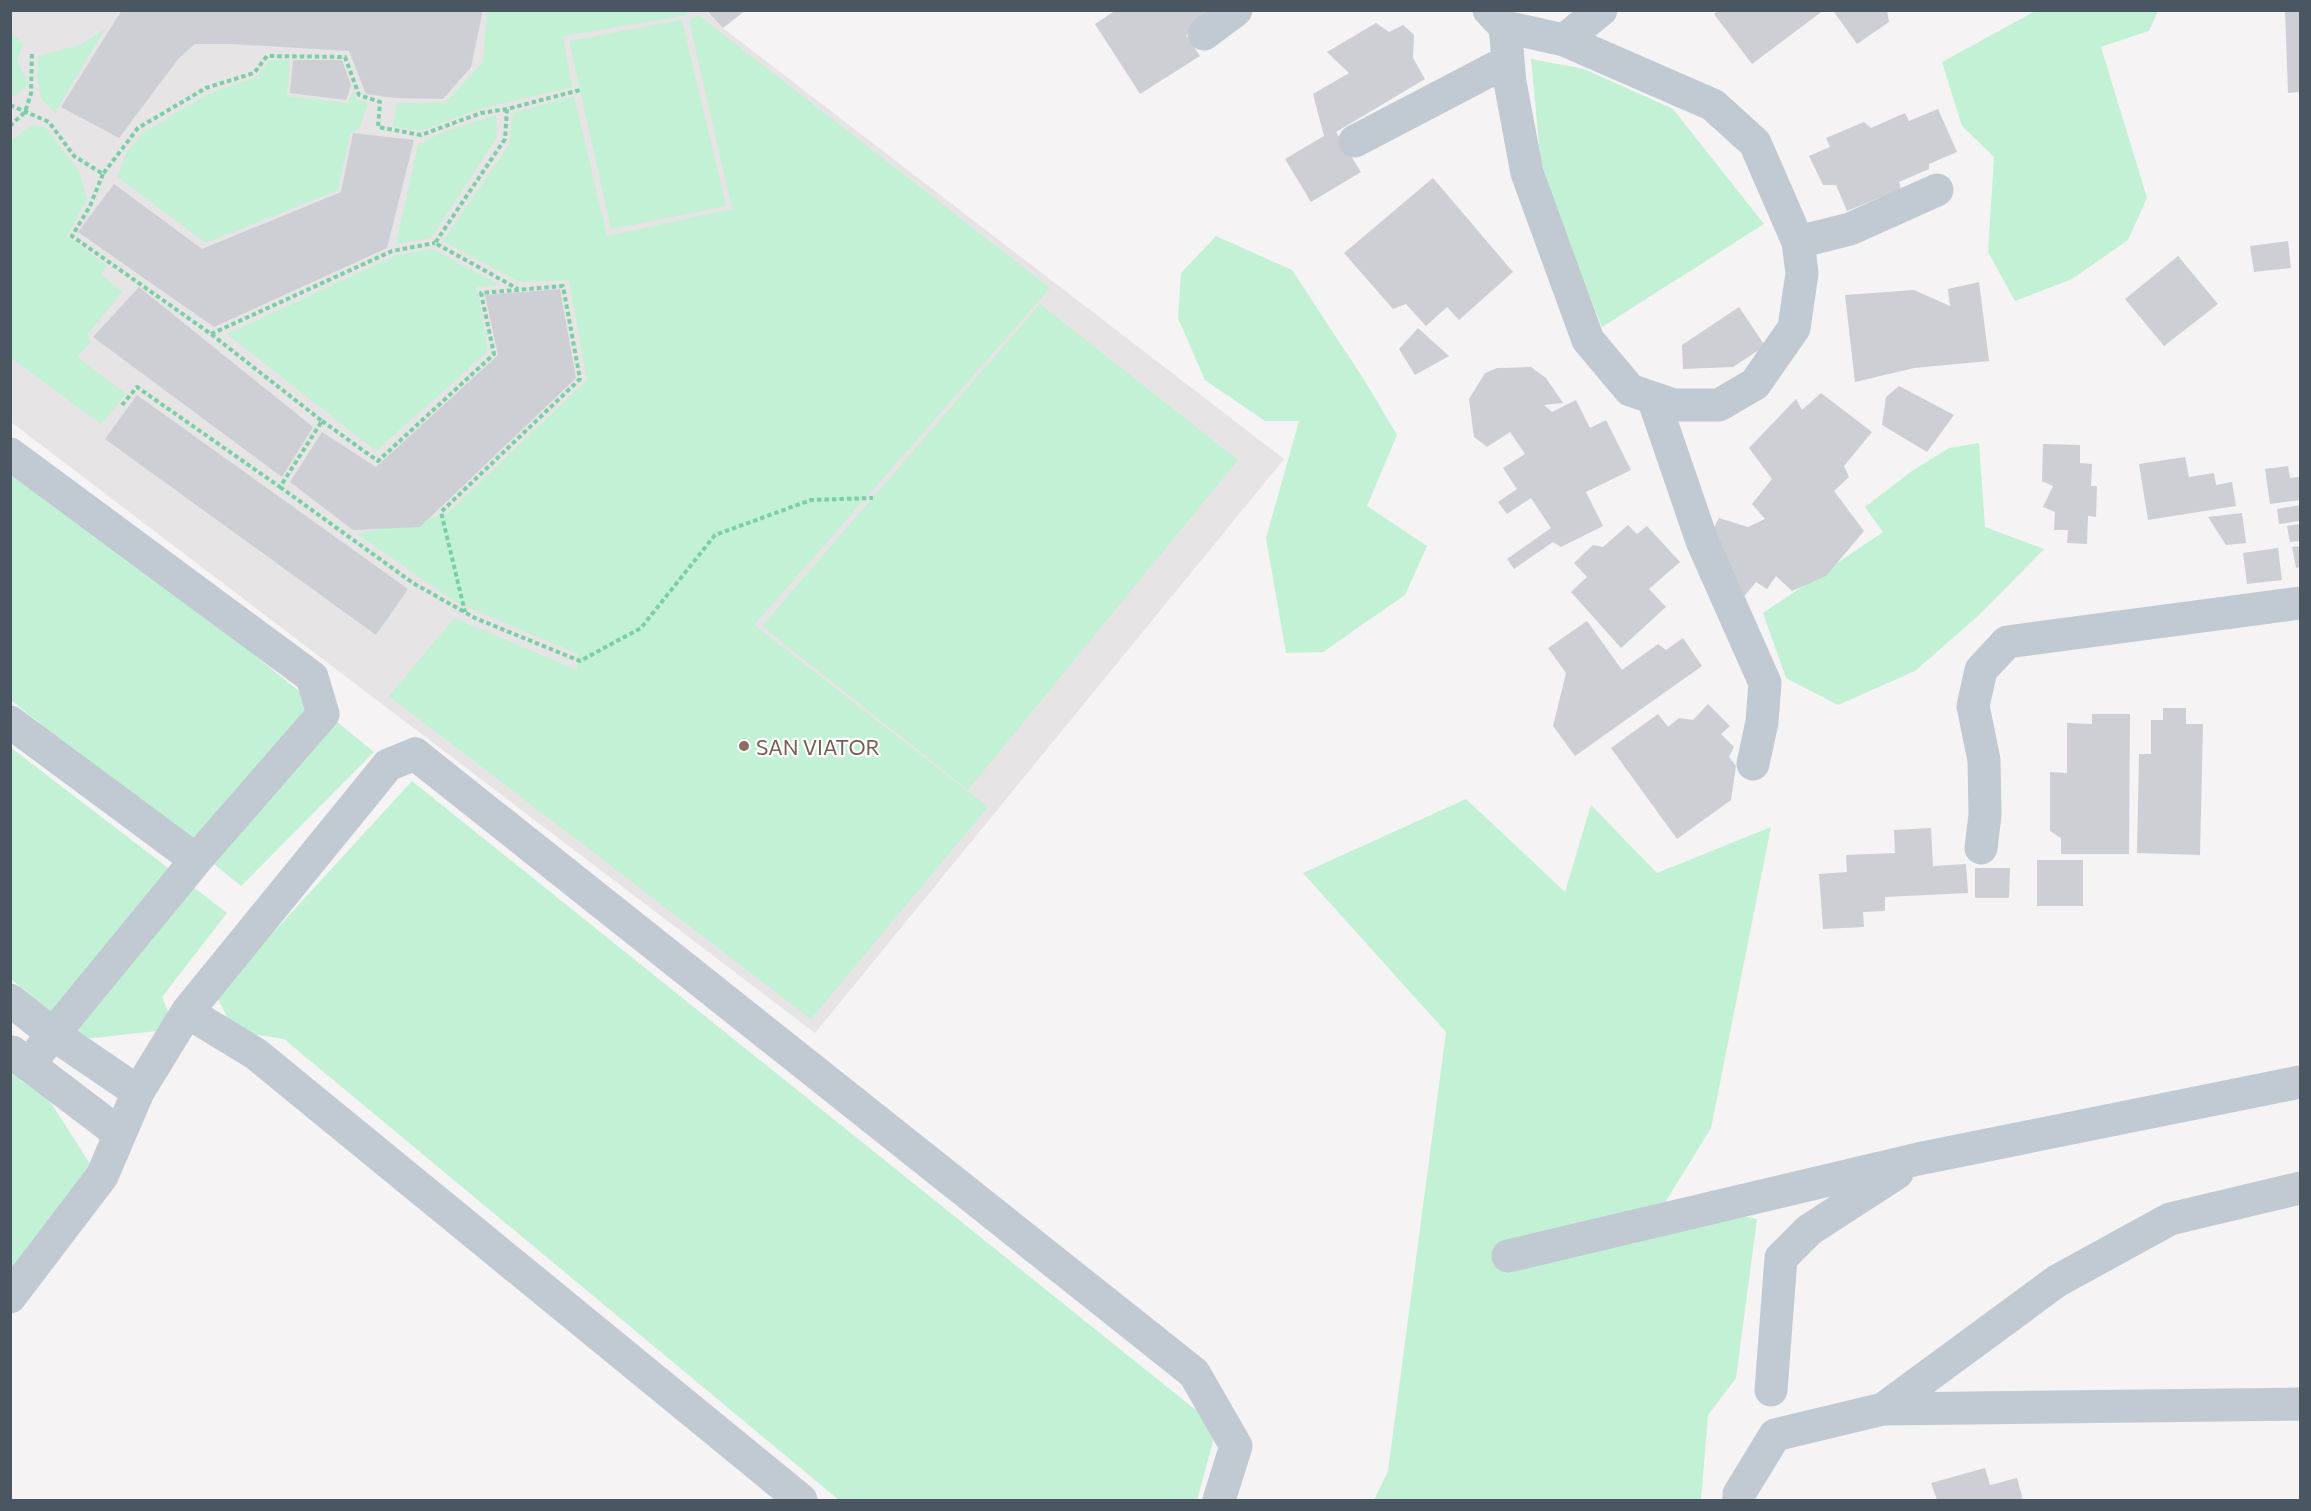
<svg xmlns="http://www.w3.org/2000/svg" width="2311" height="1511" font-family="Commissioner,sans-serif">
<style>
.education{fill:#e6e4e5}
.green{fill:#c3f1d5}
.building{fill:#cdcfd5}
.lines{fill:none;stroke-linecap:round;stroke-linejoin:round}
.path{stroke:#7ad0a6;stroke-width:4;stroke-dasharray:4.5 3;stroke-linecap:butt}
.minor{stroke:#c1cad2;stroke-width:33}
.education-dot{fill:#8d6e63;stroke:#fff;stroke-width:2}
.labels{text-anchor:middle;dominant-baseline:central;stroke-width:4.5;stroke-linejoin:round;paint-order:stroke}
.education-label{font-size:21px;fill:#785e54;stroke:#fff;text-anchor:start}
</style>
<rect width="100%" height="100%" fill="#f5f3f3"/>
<path class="education" d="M10 11H706L723 28 1284 459 815 1033 11 422Z"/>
<path class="green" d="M685 10 688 15 563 36 572 87 483 108 420 131 393 126 397 103H445L483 62 487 11Z
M2037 10 2158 11 2149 31 2101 47 2147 198 2128 240 2072 279 2015 301 1988 252 1994 157 1962 126 1942 62Z
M698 15 1050 288 754 625 988 807 811 1019 389 696 454 618 577 670 578 654 456 602 357 534 447 514 587 380 569 280 519 282 443 241 509 145 513 113 574 96 607 236 732 209 689 21Z
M682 20 726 206 611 229 569 41Z
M105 29 55 113 41 98 37 77 38 56 80 45Z
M11 32 23 44 17 61 29 84 16 95 11 96Z
M1531 59 1584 69 1673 109 1764 224 1602 327 1542 176Z
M269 60H290L287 96 348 103 353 91 356 99 368 103 359 129 350 134 338 190 206 243 118 177 126 153 143 133 208 94 257 77Z
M496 115 497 137 431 238 396 244 418 145 441 133Z
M32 125 46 128 80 173 87 199 67 236 107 266 101 274 122 292 86 336 91 342 77 357 126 394 101 424 11 358V140Z
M1216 236 1292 270 1363 378 1397 435 1367 506 1427 546 1405 595 1323 652 1286 653 1266 538 1299 421H1265L1205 380 1178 318 1181 273Z
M432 249 500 285 477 287 488 351 376 451 227 334 395 256Z
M1040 304 1238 460 968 790 762 626Z
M1979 443 1985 527 2044 549 1979 615 1915 671 1838 705 1786 678 1763 613 1883 532 1865 507 1912 471 1949 448Z
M10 457 374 752 241 886 11 700Z
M10 747 227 913 162 997 175 1029 84 1039 11 979Z
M412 781 1217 1427 1197 1500H839L284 1039 234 1031 216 995Z
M1466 799 1565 892 1591 805 1657 873 1771 827 1711 1128 1666 1201 1757 1219 1736 1378 1708 1415 1701 1500H1374L1388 1471 1446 1032 1303 873Z
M11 1062 38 1083 96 1173 11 1272Z"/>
<path class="building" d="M122 10H483L471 67 443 99 395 98 366 94 349 51 232 44H195L179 58 119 138 61 107Z
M706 10H746L723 28Z
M1116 10H1224L1186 35 1200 56 1140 94 1095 24Z
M1719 10H1824L1752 64 1714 14Z
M1835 10H1887L1889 22 1857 44 1834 12Z
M2285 10H2300V92L2288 93Z
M1376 23 1389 32 1403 25 1414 35 1413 58 1425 79 1336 132 1361 172 1311 202 1285 159 1324 136 1313 94 1349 73 1327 52Z
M293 60H342L351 85 346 100 290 93Z
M1938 109 1957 152 1929 164V169L1899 182 1901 189 1847 211 1836 185H1823L1809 156 1830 147 1826 138 1864 122 1871 128 1905 113 1909 121Z
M353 133 414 140 387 248 214 327 78 232 114 184 202 249 341 192Z
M1433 178 1513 272 1459 320 1447 307 1426 326 1406 304 1393 309 1344 253Z
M2288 241 2291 268 2254 272 2250 246Z
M2178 256 2218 304 2164 346 2125 299Z
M1979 282 1989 361 1914 368 1855 382 1845 295 1914 290 1950 306 1948 289Z
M139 287 313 427 282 477 93 337Z
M560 289 576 378 420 527 353 530 290 482 322 432 376 467 498 355 485 295Z
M1739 307 1765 346 1733 367 1683 369 1682 345Z
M1418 328 1449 356 1415 375 1399 349Z
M1531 367 1546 378 1563 403 1544 405 1552 412 1576 400 1590 428 1606 420 1631 470 1586 492 1603 526 1561 547 1553 542 1514 569 1507 559 1551 528 1531 498 1507 514 1498 502 1517 489 1503 468 1525 454 1510 432 1487 447 1474 437 1469 399 1485 373 1497 368Z
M1899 386 1954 415 1927 452 1882 425 1886 397Z
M1821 393 1872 432 1844 466 1849 477 1834 491 1864 531 1826 576 1792 591 1776 576 1767 589 1756 582 1742 599 1710 535 1719 518 1748 527 1765 519 1752 504 1772 479 1749 448 1796 399 1802 410Z
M137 395 408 589 376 635 105 439Z
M2043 444 2080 445V463L2092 464 2091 486H2097L2096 517 2088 516 2087 544 2067 543 2068 530H2054L2055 512 2043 507 2053 486 2042 481Z
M2185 457 2189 477 2214 473 2216 485 2232 482 2236 506 2148 520 2139 464Z
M2288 466 2290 478 2299 477 2300 500 2270 504 2265 469Z
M2300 505V521L2279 524 2277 509Z
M2242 513 2246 543 2226 545 2208 517Z
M2300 524V541L2290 542 2287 526Z
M1628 525 1637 534 1647 526 1680 562 1649 589 1666 607 1621 648 1571 592 1587 577 1574 563 1593 545 1603 547Z
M2300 546V567L2296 568 2292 547Z
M2278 548 2282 580 2247 584 2243 553Z
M1587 621 1622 670 1658 644 1666 650 1683 638 1702 666 1575 756 1553 726 1566 673 1548 648Z
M1708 704 1730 726 1721 734 1734 747 1729 757 1736 766 1731 800 1677 839 1611 748 1658 714 1668 727 1679 718 1693 720Z
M2163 708H2186V724H2203L2200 855 2137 853 2139 754H2151V720H2163Z
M2092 714H2130L2129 854H2061V838L2050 831V772L2067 773V723L2092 724Z
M1931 828 1933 866 1966 864 1968 893 1885 897V911L1863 912 1864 927 1823 929 1819 874 1847 872 1846 855 1895 853 1894 830Z
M2037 860H2083V906H2037Z
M1975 868H2010L2009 898H1975Z
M1985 1468 1990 1485 2017 1478 2023 1500H1937L1931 1483Z"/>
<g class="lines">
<path class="path" d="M10 105 49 122 74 156 103 174 138 128 206 88 254 73 267 56 345 57 359 95 380 102 378 127 421 135 481 113 507 109 580 90
M507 109 505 139 435 243 518 289
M10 126 25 112 31 94 32 52
M103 174 90 206 72 236 211 334 322 421 280 487 137 387 122 405
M211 334 392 251 435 243
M322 421 378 461 494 354 481 293 563 286 580 379 441 512 465 612
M280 487 413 583 475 618 580 661 641 628 715 535 811 500 873 498"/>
<path class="minor" d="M1489 10 1505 27 1564 40 1713 105 1755 143 1798 242 1802 273 1794 328 1755 384 1719 405H1674L1630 390 1588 340 1527 173 1510 82 1505 27
M1204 34 1236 10
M1564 40 1601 10
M1355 141 1508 61
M1798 242 1850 229 1937 190
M1653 398 1702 541 1765 683 1762 722 1753 764
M10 454 312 677 323 714 196 860 28 1065
M10 722 196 860
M1981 848 1985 815 1984 760 1973 706 1981 670 2007 642 2300 603
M10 1000 53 1034 138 1092
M187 1012 256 1054 801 1500
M12 1052 120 1134
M1508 1256 1918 1159 2300 1082
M10 1297 102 1176 138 1092 187 1012 388 765 415 754 1194 1373 1236 1446 1219 1500
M1771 1390 1781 1258 1809 1230 1897 1173
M1883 1409 2057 1281 2170 1219 2300 1188
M1739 1500V1494L1775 1435 1883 1409 2300 1404"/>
</g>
<circle class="education-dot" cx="744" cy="746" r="6"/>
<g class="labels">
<g class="education-label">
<text x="756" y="746">SAN VIATOR</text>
</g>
</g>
<rect width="2311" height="1511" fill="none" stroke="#4a5661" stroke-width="24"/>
</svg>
